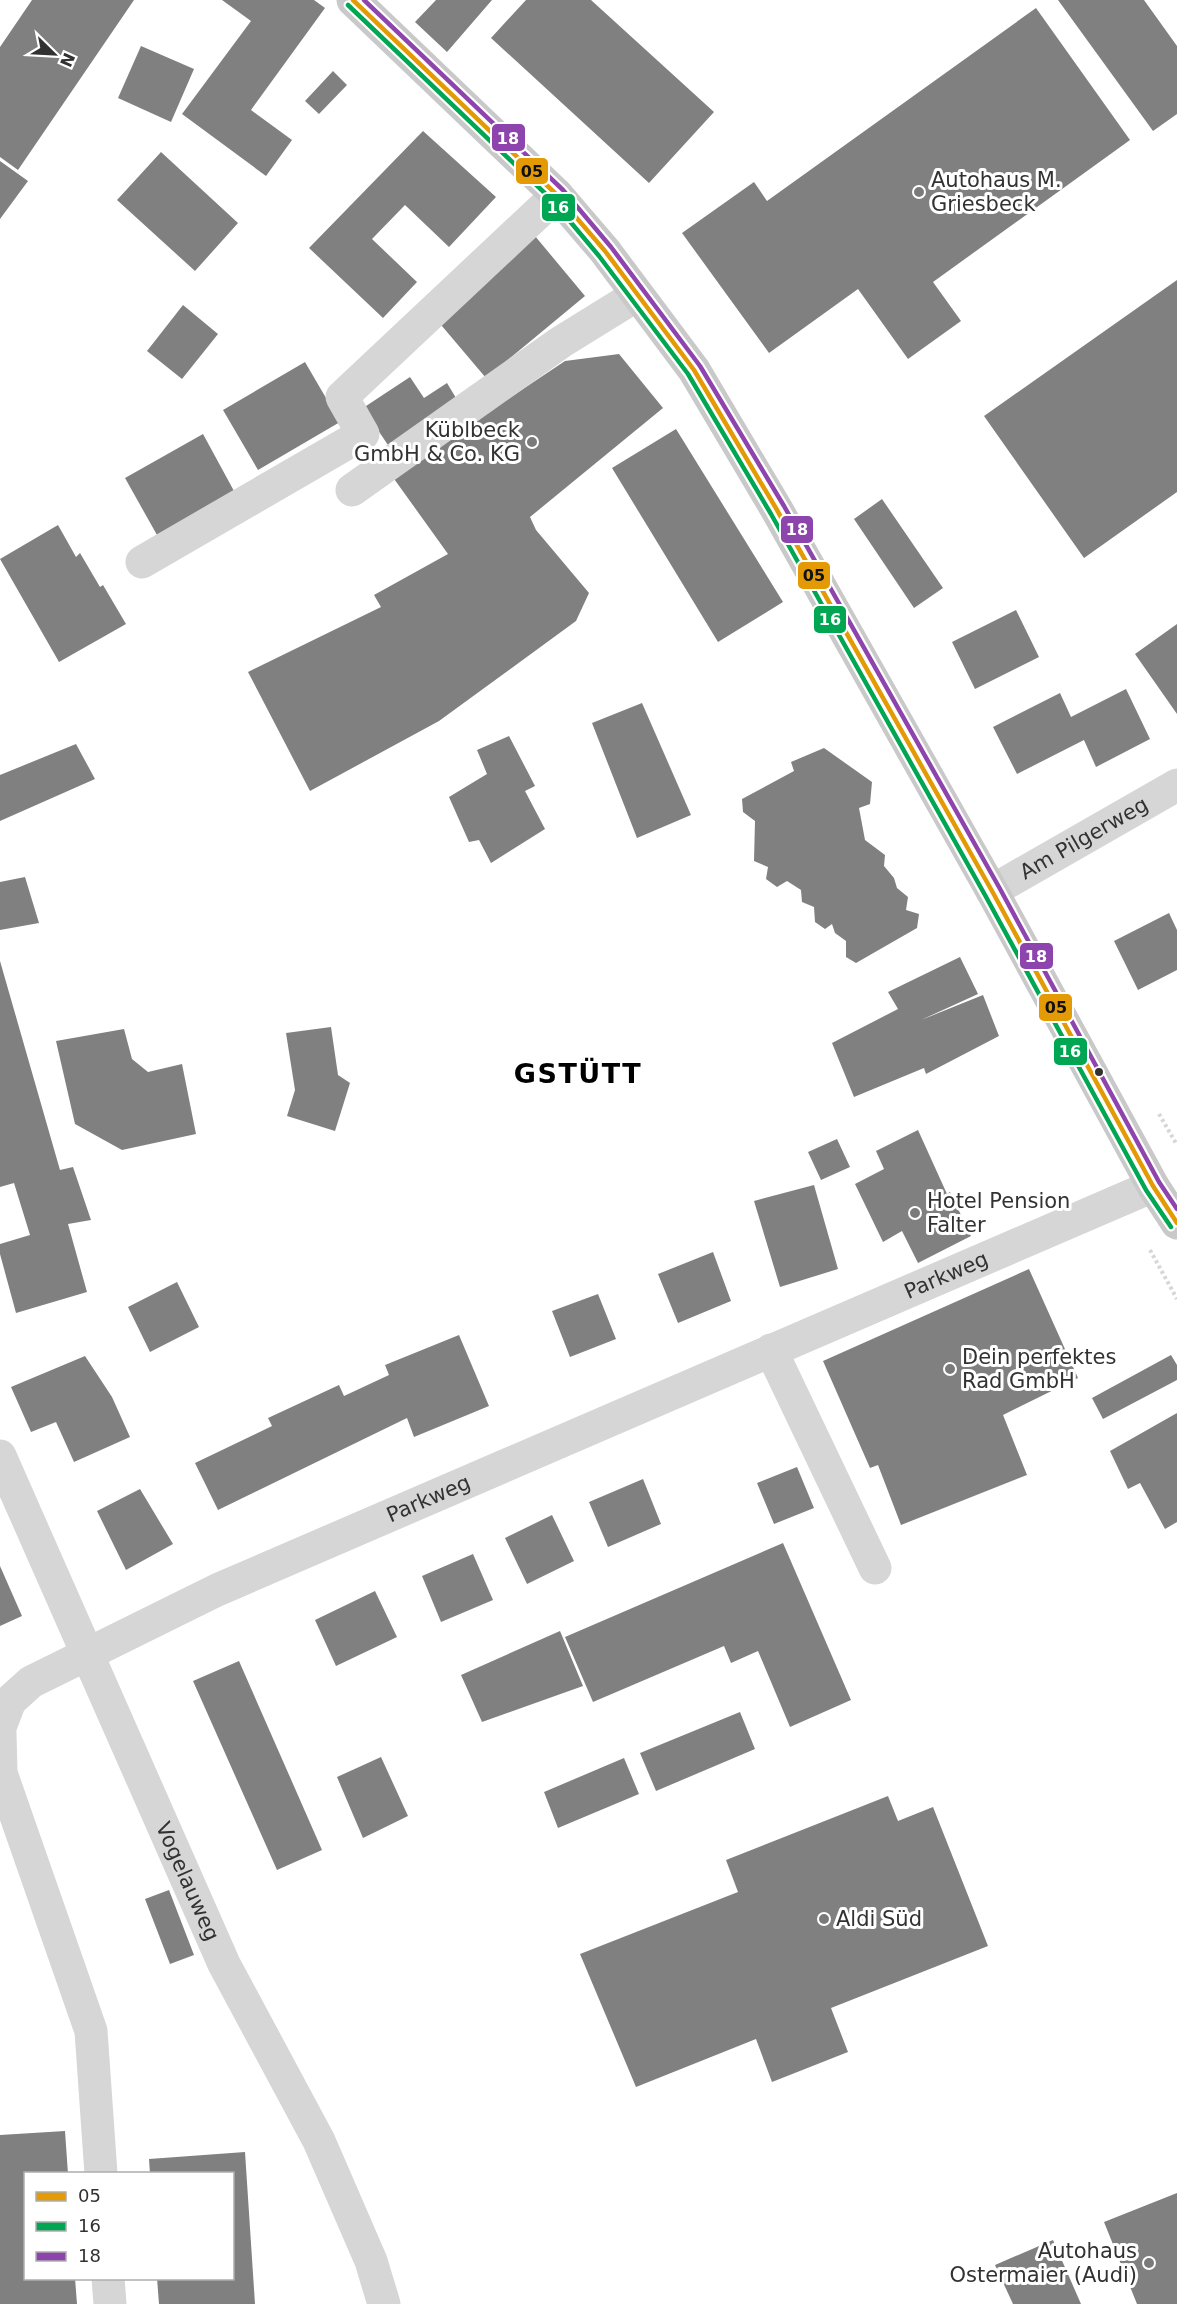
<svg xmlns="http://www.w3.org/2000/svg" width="1177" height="2304" font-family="'DejaVu Sans',sans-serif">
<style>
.building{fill:#808080}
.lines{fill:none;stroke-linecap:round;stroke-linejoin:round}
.path{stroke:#d6d6d6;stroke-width:4;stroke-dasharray:3 3;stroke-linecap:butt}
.minor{stroke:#d6d6d6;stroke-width:33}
.major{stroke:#c9c9c9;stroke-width:33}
.bus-1-casing{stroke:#fff;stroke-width:9}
.bus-2-casing{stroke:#fff;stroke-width:9}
.bus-3-casing{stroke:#fff;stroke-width:9}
.bus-1{stroke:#e39a05;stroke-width:4.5}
.bus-2{stroke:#00a651;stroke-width:4.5}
.bus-3{stroke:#8e44ad;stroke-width:4.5}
.poi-dot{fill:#7a7a7a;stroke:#fff;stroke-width:2}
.bus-dot{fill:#323232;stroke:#fff;stroke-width:2}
.labels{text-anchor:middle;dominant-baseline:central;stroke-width:6;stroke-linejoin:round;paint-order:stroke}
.poi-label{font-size:21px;fill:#323232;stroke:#fff;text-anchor:start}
.street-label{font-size:21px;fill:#323232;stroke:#fff}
.district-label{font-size:27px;font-weight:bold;letter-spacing:1.5px;fill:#000;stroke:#fff}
.line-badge{stroke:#fff;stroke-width:2}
.badge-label{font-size:16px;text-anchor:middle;font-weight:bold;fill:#fff}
.pale-badge-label{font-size:16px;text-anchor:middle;font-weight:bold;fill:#111}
</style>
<rect width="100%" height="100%" fill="#fff"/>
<path class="building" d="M32 0H134L18 170 0 157V47Z
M222 0H314L325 8 251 110 292 140 266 176 182 114 251 21Z
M436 0H492L447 52 415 22Z
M526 0H591L714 112 649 183 491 38Z
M1058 0H1144L1177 46V114L1153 131Z
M1036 8 1130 140 933 282 961 321 908 359 858 289 769 353 682 233 754 182 767 201Z
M141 46 194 69 171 122 118 98Z
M333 71 347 85 319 114 305 101Z
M423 131 496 197 449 247 405 205 372 239 417 282 383 318 309 248Z
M161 152 238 223 195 271 117 200Z
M0 161 28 181 0 219Z
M535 236 585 296 486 378 436 319Z
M1177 280V492L1084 558 984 416Z
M183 305 218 334 182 379 147 351Z
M619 354 663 408 530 517 536 530 589 593 576 621 439 721 310 791 248 672 381 607 374 595 448 554 392 476 565 361Z
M305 362 340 422 258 470 223 410Z
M410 377 424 398 447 383 456 398 388 445 363 408Z
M676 429 783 602 718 642 612 468Z
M203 434 234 491 157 535 125 478Z
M882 499 943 588 914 608 854 519Z
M58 525 76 557 80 553 100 587 103 585 126 624 59 662 0 559Z
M1016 610 1039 657 975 689 952 642Z
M1177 624V714L1135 654Z
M1126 689 1150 739 1096 767 1084 740 1017 774 993 727 1060 693 1071 717Z
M642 703 691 815 637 838 592 723Z
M509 736 535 786 525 791 545 829 491 863 479 840 469 842 449 797 487 774 477 750Z
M76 744 95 779 0 821V775Z
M824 748 872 782 870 804 859 808 865 840 885 855 884 866 894 878 897 888 908 897 906 910 919 914 917 928 856 963 846 957V941L835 933 832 924 825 929 815 922 814 907 802 902 801 890 787 881 777 887 766 879 768 867 754 861 755 821 743 812 742 799 794 771 791 762Z
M25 877 39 923 0 930V882Z
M1169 913 1177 930V970L1138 990 1114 941Z
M960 957 978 994 921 1020 983 995 999 1036 926 1074 924 1068 854 1097 832 1043 898 1009 888 992Z
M0 961 60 1170 73 1167 91 1220 68 1224 87 1292 16 1313 0 1254V1244L30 1235 14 1183 0 1187Z
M331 1027 338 1075 350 1083 335 1131 287 1116 295 1090 286 1033Z
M124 1029 132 1059 148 1072 182 1064 196 1134 122 1150 75 1124 56 1041Z
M918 1130 947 1194 950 1192 971 1236 918 1263 902 1231 883 1242 855 1184 884 1169 876 1151Z
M837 1139 850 1167 821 1180 808 1152Z
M814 1185 838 1269 780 1287 754 1201Z
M713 1252 731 1301 678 1323 658 1274Z
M1029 1269 1078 1378 1003 1415 1027 1475 901 1525 878 1465 870 1468 823 1361Z
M177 1282 199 1327 150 1352 128 1307Z
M598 1294 616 1339 570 1357 552 1311Z
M459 1335 489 1406 414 1437 407 1418 218 1510 195 1463 272 1426 268 1418 339 1385 344 1396 389 1375 385 1365Z
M1171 1355 1177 1365V1380L1103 1419 1092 1398Z
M85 1356 112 1397 130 1437 74 1462 56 1422 31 1432 11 1387Z
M1177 1413V1522L1165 1529 1140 1483 1128 1489 1110 1451Z
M797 1467 814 1508 774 1524 757 1483Z
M643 1479 661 1524 608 1547 589 1502Z
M140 1489 173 1544 126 1570 97 1511Z
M552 1515 574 1561 527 1584 505 1538Z
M783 1543 851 1700 790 1727 758 1651 731 1663 724 1646 593 1702 565 1637Z
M473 1554 493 1600 441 1622 422 1576Z
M0 1566 22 1616 0 1626Z
M375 1591 397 1637 336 1666 315 1620Z
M560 1631 583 1686 482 1722 461 1675Z
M239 1661 322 1850 277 1870 193 1681Z
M740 1712 755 1749 656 1791 640 1753Z
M381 1757 408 1816 363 1838 337 1777Z
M624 1758 639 1794 558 1828 544 1792Z
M888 1796 898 1821 933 1807 988 1946 831 2008 848 2052 772 2082 756 2039 636 2087 580 1954 738 1892 726 1860Z
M169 1890 194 1955 170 1964 145 1899Z
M65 2131 68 2174H26V2278H75L77 2304H0V2135Z
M245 2152 255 2304H159L157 2278H232V2174H150L149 2159Z
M1177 2193V2304H1137L1104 2222Z
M1053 2240 1081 2304H1013L995 2265Z"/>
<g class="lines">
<path class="path" d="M1159 1114 1177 1145
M1150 1250 1177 1299"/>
<g class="minor">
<path d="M352 490 561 342 637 295"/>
<path d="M142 562 363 434 342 397 557 195"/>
<path id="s1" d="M992 891 1177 785"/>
<path d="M771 1350 875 1568"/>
<path id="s2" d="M0 1456 224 1964 319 2141 371 2261 384 2304"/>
<path id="s3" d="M0 1727 10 1701 31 1682 217 1590 1153 1186"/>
<path d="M0 1733 1 1773 91 2031 101 2174"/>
<path d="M108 2278 110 2304"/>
</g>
<path class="major" d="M353 0 557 195 605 251 694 370 777 510 992 891 1153 1186 1177 1223"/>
<defs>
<path id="bus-1" d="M353 0 557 195 605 251 694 370 777 510 992 891 1153 1186 1177 1223"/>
<path id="bus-2" d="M348 5 552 200 599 256 688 374 771 514 985 895 1146 1190 1171 1227"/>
<path id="bus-3" d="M364 0 563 190 611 247 700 366 784 506 999 887 1159 1182 1177 1209"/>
</defs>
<use href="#bus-1" class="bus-1-casing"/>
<use href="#bus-2" class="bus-2-casing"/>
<use href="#bus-3" class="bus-3-casing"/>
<use href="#bus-1" class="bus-1"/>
<use href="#bus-2" class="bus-2"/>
<use href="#bus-3" class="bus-3"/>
</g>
<g class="poi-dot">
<circle cx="919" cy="192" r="6"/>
<circle cx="532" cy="442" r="6"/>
<circle cx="915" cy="1213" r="6"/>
<circle cx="950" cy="1369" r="6"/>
<circle cx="824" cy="1919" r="6"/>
<circle cx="1149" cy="2263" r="6"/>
</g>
<circle class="bus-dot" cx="1099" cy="1072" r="5"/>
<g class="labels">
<g class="poi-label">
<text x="931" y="180">Autohaus M.<tspan x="931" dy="24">Griesbeck</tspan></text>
<text x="520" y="430" text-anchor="end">Küblbeck<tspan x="520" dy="24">GmbH &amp; Co. KG</tspan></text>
<text x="927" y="1201">Hotel Pension<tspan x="927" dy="24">Falter</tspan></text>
<text x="962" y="1357">Dein perfektes<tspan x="962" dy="24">Rad GmbH</tspan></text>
<text x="836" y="1919">Aldi Süd</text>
<text x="1137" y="2251" text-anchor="end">Autohaus<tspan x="1137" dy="24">Ostermaier (Audi)</tspan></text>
</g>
<g class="street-label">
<text stroke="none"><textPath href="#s1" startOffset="106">Am Pilgerweg</textPath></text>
<text stroke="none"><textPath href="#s3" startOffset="1058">Parkweg</textPath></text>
<text stroke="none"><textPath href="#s3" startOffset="494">Parkweg</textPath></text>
<text stroke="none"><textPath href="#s2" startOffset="465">Vogelauweg</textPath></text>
</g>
<g class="district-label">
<text x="578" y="1073">GSTÜTT</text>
</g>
</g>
<g class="line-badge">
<rect x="491" y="123" width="35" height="29" rx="6" fill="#8e44ad"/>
<rect x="515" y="157" width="34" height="28" rx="6" fill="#e39a05"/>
<rect x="541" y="193" width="35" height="29" rx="6" fill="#00a651"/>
<rect x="780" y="515" width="34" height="29" rx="6" fill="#8e44ad"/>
<rect x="797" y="561" width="34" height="29" rx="6" fill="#e39a05"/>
<rect x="813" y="605" width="34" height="29" rx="6" fill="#00a651"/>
<rect x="1019" y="942" width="35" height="28" rx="6" fill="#8e44ad"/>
<rect x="1038" y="993" width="35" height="29" rx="6" fill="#e39a05"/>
<rect x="1053" y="1037" width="35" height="29" rx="6" fill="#00a651"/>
</g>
<g class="badge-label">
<text x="508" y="144">18</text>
<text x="558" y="213">16</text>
<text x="797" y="535">18</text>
<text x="830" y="625">16</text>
<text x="1036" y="962">18</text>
<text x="1070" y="1057">16</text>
</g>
<g class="pale-badge-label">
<text x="532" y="177">05</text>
<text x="814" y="581">05</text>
<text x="1056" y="1013">05</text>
</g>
<rect x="24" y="2172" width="210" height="108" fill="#ffffff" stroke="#adadad" stroke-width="1.5"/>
<rect x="36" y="2192" width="30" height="9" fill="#e39a05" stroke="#adadad" stroke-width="1.5"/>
<text x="78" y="2202" font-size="18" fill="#323232">05</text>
<rect x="36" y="2222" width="30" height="9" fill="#00a651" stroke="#adadad" stroke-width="1.5"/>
<text x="78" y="2232" font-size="18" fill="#323232">16</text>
<rect x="36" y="2252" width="30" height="9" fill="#8e44ad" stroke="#adadad" stroke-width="1.5"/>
<text x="78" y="2262" font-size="18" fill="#323232">18</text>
<g transform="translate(54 54) rotate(114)" stroke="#ffffff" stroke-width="4.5" paint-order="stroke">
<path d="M0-4.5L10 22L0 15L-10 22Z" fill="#323232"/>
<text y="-9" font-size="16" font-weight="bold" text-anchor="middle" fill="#323232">N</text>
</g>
</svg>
